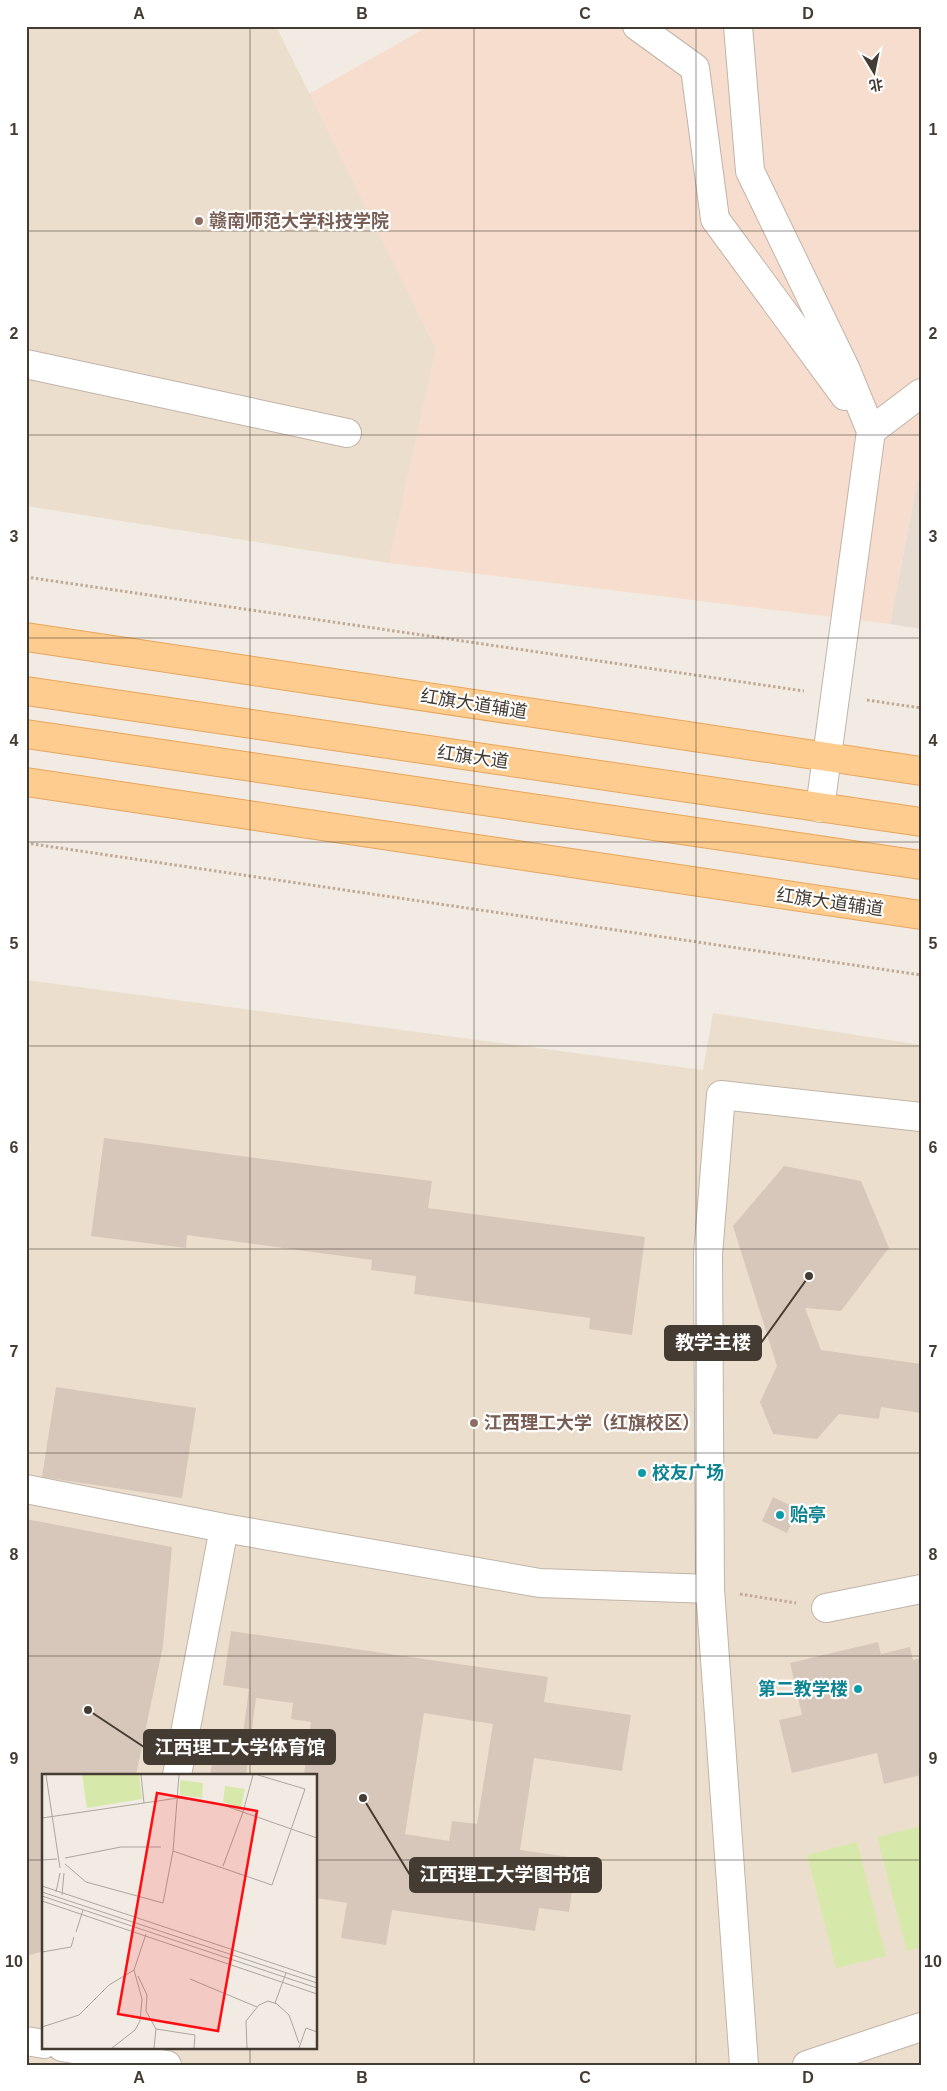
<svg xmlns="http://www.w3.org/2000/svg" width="947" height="2091" font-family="Arial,'Noto Sans SC',sans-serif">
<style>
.residential{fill:#e7dcd1}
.commercial{fill:#f6ddcd}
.education{fill:#ecdecc;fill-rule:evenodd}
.green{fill:#d7e9aa}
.building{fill:#d7c7bb;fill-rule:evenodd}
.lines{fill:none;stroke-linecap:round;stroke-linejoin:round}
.minor-casing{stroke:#c1b4a9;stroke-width:30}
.major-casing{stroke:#e8a55c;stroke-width:30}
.path{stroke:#c0aa96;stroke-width:3;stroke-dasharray:2.5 2.5;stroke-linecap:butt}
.minor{stroke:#fff;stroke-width:28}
.major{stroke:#ffcc8f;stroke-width:28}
.grid{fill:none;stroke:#443b33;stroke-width:1;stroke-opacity:0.55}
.education-dot{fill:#8d6e63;stroke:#fff;stroke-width:2}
.culture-dot{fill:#0f9aa8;stroke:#fff;stroke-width:2}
.labels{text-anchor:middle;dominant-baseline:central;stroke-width:4.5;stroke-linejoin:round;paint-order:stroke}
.education-label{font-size:18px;font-weight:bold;fill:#785e54;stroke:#fff;text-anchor:start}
.street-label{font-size:18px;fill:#443b33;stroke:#fff}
.culture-label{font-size:18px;font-weight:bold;fill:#0d838f;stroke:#fff;text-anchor:start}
.inset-road{fill:none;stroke:#aca59d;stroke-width:1}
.view{fill:#ff0d13;fill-opacity:0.15;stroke:#ff0d13;stroke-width:2.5}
.inset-edge{fill:none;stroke:#443b33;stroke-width:2.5}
.leader{fill:none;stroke:#443b33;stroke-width:2}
.callout-dot{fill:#443b33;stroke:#fff;stroke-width:2}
.callout{fill:#443b33;stroke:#443b33;stroke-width:2}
.callout-label{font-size:19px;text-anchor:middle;font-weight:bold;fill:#fff}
.neatline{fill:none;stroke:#443b33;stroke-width:2}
.grid-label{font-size:16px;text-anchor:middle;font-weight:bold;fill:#443b33}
</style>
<rect width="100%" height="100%" fill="#f2ebe3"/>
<path class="residential" d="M921 478V629L890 624 917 483Z"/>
<path class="commercial" d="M429 26H921V478L917 483 890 624 389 563 436 349 309 94Z"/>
<path class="education" d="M26 26H276L436 349 389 563 26 506Z
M26 980 703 1070 713 1013 921 1045V2065H26ZM44 1775H316V2047H44Z"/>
<path class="green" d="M921 1826V1947L907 1951 877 1837Z
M857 1842 886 1956 836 1968 807 1855Z"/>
<path class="building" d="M104 1138 432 1181 428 1208 645 1237 632 1335 589 1329 590 1318 414 1294 416 1276 371 1270 372 1260 187 1235 186 1248 91 1236Z
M784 1166 861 1181 889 1248 841 1311 805 1308 821 1350 921 1364V1413L881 1407 879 1419 839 1414 817 1439 773 1434 760 1402 777 1366 733 1226Z
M56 1387 196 1408 182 1498 42 1477Z
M773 1497 798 1509 787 1533 762 1521Z
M26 1519 172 1547 163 1646 136 1775H44V1951L26 1956Z
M231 1631 548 1677 544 1702 631 1715 622 1771 534 1758 520 1850 577 1858 569 1912 539 1908 535 1931 392 1910 386 1945 341 1938 347 1903 316 1898V1775H304L311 1722 291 1719 293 1703 256 1698 246 1775H210L217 1730 243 1733 249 1689 223 1685ZM424 1713 493 1724 477 1824 452 1821 449 1841 405 1834Z
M878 1642 881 1654 910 1647 913 1660 921 1658V1775L884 1784 877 1753 792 1773 779 1720 802 1715 790 1663Z"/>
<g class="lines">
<defs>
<path id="minor" d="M637 26 695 68 715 219 845 396
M738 26 750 171 846 370 871 431 820 808
M26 364 347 433
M871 431 921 393
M26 1489 224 1528 540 1583 710 1589
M826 1608 921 1589
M177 1775 224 1528
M26 2041 44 2044
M62 2047 167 2065
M744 2065 710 1589 708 1254 721 1095 921 1117
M807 2065 921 2027"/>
<path id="major" d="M26 637 921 771
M26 691 921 822
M26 734 921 865
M26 782 921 915"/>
</defs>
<use href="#minor" class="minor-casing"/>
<use href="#major" class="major-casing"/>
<path class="path" d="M26 577 804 691
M867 700 921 708
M26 843 921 975
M740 1594 796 1603"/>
<use href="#minor" class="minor"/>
<use href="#major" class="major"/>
</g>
<path class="grid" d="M250 26V1775M474 26V2065M696 26V2065M26 231H921M26 435H921M26 638H921M26 842H921M26 1046H921M26 1249H921M26 1453H921M26 1656H921M26 1860H44M316 1860H921M250 2047V2065"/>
<g class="education-dot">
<circle cx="199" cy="221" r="5"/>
<circle cx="474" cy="1423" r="5"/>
</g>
<g class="culture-dot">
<circle cx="642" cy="1473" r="5"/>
<circle cx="780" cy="1515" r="5"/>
<circle cx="858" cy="1689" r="5"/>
</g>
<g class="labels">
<g class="education-label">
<text x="209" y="221">赣南师范大学科技学院</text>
<text x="484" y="1423">江西理工大学（红旗校区）</text>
</g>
<g class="street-label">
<text transform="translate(474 704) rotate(9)">红旗大道辅道</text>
<text transform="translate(473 757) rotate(8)">红旗大道</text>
<text transform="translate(830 902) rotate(8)">红旗大道辅道</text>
</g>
<g class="culture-label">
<text x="652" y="1473">校友广场</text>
<text x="790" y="1515">贻亭</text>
<text x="848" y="1689" text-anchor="end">第二教学楼</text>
</g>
</g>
<g transform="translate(42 1774)">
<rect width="275" height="275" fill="#f2ebe3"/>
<path d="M40 1H97L100 25 45 34ZM138 6 161 9 160 24 138 21ZM183 12 203 15 199 34 181 28Z" fill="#d7e9aa"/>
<path class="inset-road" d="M4 1 18 94M99 1 102 29M0 44 136 24 178 30 275 64M131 77 230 111 263 15 216 1M23 84 79 73H119M0 86 15 85M23 90 44 108 121 129 131 77 137 1M181 92 201 38 211 1M0 112 275 204M0 118 275 209M14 118 18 99M20 121 22 99M0 122 275 214M0 127 275 220M34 158 41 136M0 178 29 173 32 163M96 202 105 221 104 237 114 255 112 274M148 205 215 233M233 229 244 199M0 253 37 241 67 211 92 196M114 255 153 261 152 274M70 274 93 256 98 247 100 225 92 196 104 160M205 274 204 247 217 231 226 227 235 230 247 241 257 269M257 274 264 254 275 258"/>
<path class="view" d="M115 19 215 37 176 257 76 240Z"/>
<rect width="275" height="275" class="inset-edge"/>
</g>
<path class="leader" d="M809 1276L761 1343M88 1710L144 1747M363 1798L410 1875"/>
<g class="callout-dot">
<circle cx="809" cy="1276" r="5"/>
<circle cx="88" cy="1710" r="5"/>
<circle cx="363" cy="1798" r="5"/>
</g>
<g class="callout">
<rect x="665" y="1326" width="96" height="34" rx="5"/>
<rect x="144" y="1730" width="191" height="34" rx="5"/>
<rect x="410" y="1858" width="191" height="34" rx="5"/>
</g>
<g class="callout-label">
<text x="713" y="1349">教学主楼</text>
<text x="240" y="1754">江西理工大学体育馆</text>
<text x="505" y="1881">江西理工大学图书馆</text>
</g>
<rect width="947" height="2091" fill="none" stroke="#ffffff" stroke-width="55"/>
<g transform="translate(874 72) rotate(170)" stroke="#ffffff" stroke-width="4" paint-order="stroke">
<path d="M0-4L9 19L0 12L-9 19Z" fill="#443b33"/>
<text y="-8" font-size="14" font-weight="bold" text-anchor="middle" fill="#443b33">北</text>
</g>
<rect x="28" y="28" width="892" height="2036" class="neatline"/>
<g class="grid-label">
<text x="139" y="19">A</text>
<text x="362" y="19">B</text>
<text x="585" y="19">C</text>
<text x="808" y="19">D</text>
<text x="14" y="135">1</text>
<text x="933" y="135">1</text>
<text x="14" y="339">2</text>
<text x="933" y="339">2</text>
<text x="14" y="542">3</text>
<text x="933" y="542">3</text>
<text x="14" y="746">4</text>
<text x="933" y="746">4</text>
<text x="14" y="949">5</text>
<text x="933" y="949">5</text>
<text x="14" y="1153">6</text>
<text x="933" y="1153">6</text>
<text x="14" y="1357">7</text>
<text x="933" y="1357">7</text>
<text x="14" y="1560">8</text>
<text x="933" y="1560">8</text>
<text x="14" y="1764">9</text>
<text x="933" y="1764">9</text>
<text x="14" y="1967">10</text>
<text x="933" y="1967">10</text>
<text x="139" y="2083">A</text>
<text x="362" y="2083">B</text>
<text x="585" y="2083">C</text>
<text x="808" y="2083">D</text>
</g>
</svg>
